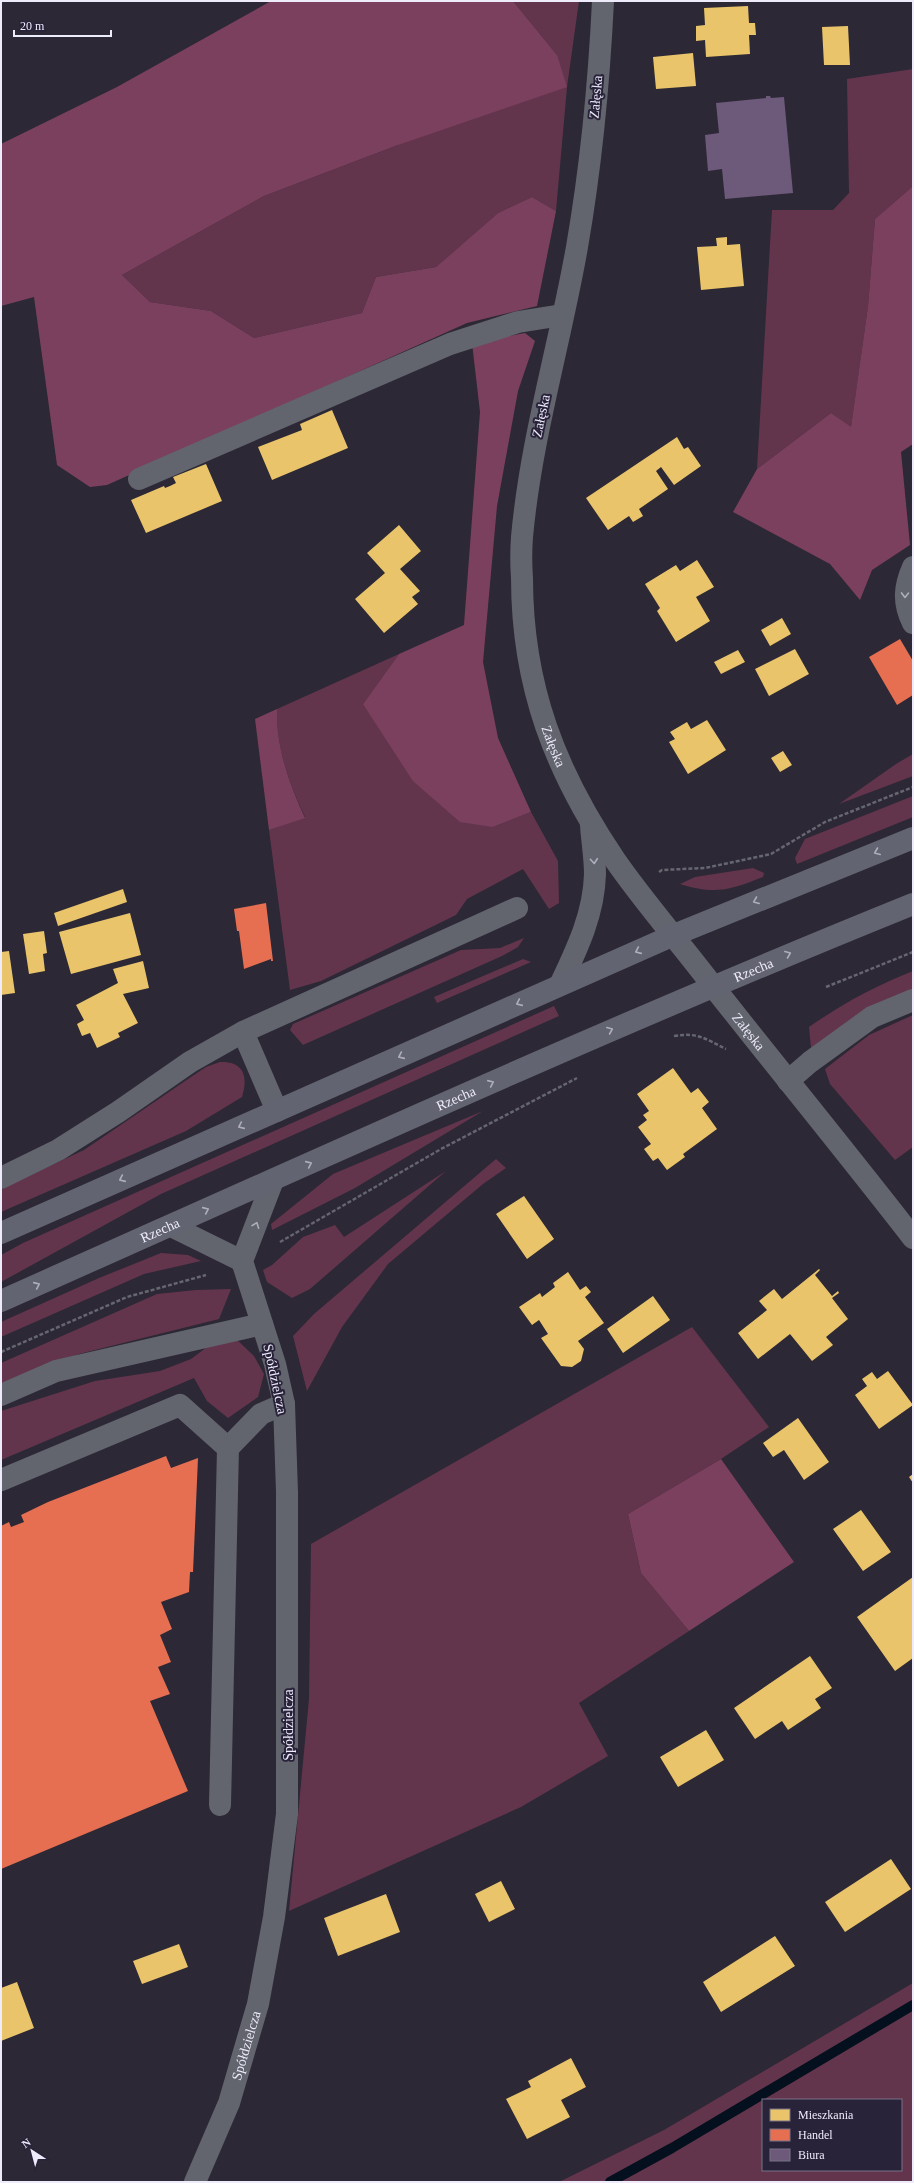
<svg xmlns="http://www.w3.org/2000/svg" width="914" height="2183" font-family="Georgia,serif">
<style>
.green{fill:#63354c;fill-rule:evenodd}
.forest{fill:#7c405f}
.homes{fill:#e9c46a}
.shops{fill:#e76f51}
.offices{fill:#6d597a}
.lines{fill:none;stroke-linecap:round;stroke-linejoin:round}
.stream{stroke:#04101e;stroke-width:10}
.path{stroke:#666670;stroke-width:2.5;stroke-dasharray:4 2;stroke-linecap:butt}
.minor{stroke:#62646e;stroke-width:22}
.major{stroke:#636472;stroke-width:22}
.oneway{stroke:#afaebc}
.oneway2{stroke:#afaebd}
.labels{text-anchor:middle;dominant-baseline:central;stroke-width:4;stroke-linejoin:round;paint-order:stroke}
.street-label{font-size:14px;fill:#eeebfb;stroke:#29233a}
</style>
<rect width="100%" height="100%" fill="#2c2835"/>
<path class="green" d="M513 1H579L567 87 556 211 532 197 498 213 436 267 376 277 362 313 254 338 211 311 150 302 122 275 264 196 398 145 557 55Z
M913 69V186L875 219 868 306 851 428 831 413 757 469 772 210H833L849 193 847 79Z
M399 654 363 704 493 827 531 812 558 861 559 903 549 909 523 869 467 899 456 915 321 981 290 990 269 830 305 817C289 783 276 747 277 709Z
M913 754V776L839 804 896 764Z
M913 796V817L797 864 795 858 805 839Z
M753 868 764 873 763 877C730 890 715 895 680 884L695 877Z
M524 938 518 947 502 956 303 1045 290 1030 293 1024 461 950 500 948Z
M523 959 531 962 437 1003 434 997Z
M913 971V992L811 1048 809 1027C844 1003 873 987 913 971Z
M554 1006 559 1016 161 1194 1 1282V1255L23 1243Z
M913 1015V1147L895 1160 830 1084 825 1069 869 1035Z
M220 1062C245 1061 248 1078 242 1097L186 1131 1 1212V1189L84 1150 191 1077 206 1067Z
M483 1111 355 1188 272 1230 271 1224 333 1174Z
M496 1159 506 1168 483 1184 388 1264 342 1327 307 1391 293 1336 314 1314Z
M446 1171 310 1289 292 1298 267 1282 263 1270 272 1265 303 1237 335 1225 344 1237Z
M161 1253 188 1255 201 1261 144 1274 1 1337V1322L99 1278Z
M231 1289 219 1319 79 1354 1 1385V1363L157 1294 196 1290Z
M692 1327 769 1427 721 1459 628 1514 641 1573 689 1631 579 1703 608 1756 521 1807 289 1911 309 1699 311 1544Z
M234 1337 254 1356 264 1374 258 1397 228 1418 207 1401 194 1378 1 1460V1411L95 1381 160 1371 191 1359 207 1347Z
M913 1983V2182H559L664 2130ZM763 2100H901V2170H763Z"/>
<path class="forest" d="M271 1H513L557 55 567 87 398 145 264 196 122 275 150 302 211 311 254 338 362 313 376 277 436 267 498 213 532 197 556 211 537 306 467 323 107 485 90 487 57 465 34 297 1 306V144L117 87Z
M913 186V444L901 452 910 545 872 570 860 600 830 564 733 512 757 469 831 413 851 427 868 306 875 219Z
M525 333 535 341 518 391 497 506 483 662 498 738 531 812 493 827 460 822 413 781 363 704 399 654 464 625 480 412 472 343Z
M277 709C276 747 289 783 305 818L269 830 255 719Z
M721 1459 794 1562 689 1631 641 1573 628 1514Z"/>
<path class="homes" d="M748 6 749 23H755L756 35H749L750 54 706 57 705 40 696 41V26L705 25 704 8Z
M848 26 850 65H824L822 27Z
M693 53 696 86 656 89 653 57Z
M727 237V245L740 244 744 286 701 290 697 247 717 246 716 238Z
M332 410 348 448 272 480 258 447 302 430 300 424Z
M677 437 684 449 688 447 701 466 674 485 661 467 656 471 668 489 639 509 643 516 633 522 629 516 608 530 586 498Z
M206 464 222 501 146 533 131 500 164 486 165 488 170 486 176 483 173 477Z
M399 525 421 551 400 569 420 591 412 597 418 604 384 633 355 599 385 573 367 553Z
M697 560 714 587 696 597 710 621 676 642 657 611 660 608 645 584 676 565 680 571Z
M782 618 791 634 770 646 761 630Z
M795 649 809 674 769 696 755 669Z
M738 650 745 662 721 674 714 662Z
M707 720 726 750 688 774 669 742 675 739 670 732 687 722 691 729Z
M783 751 792 765 780 772 771 758Z
M123 889 127 902 58 926 54 913Z
M130 913 141 955 71 974 59 932Z
M44 931 47 953 43 954 45 971 29 974 23 934Z
M9 951 15 993 1 995V952Z
M143 961 149 988 123 994 138 1023 118 1033 120 1037 97 1048 90 1033 82 1036 77 1024 84 1020 76 1005 118 983 113 969Z
M673 1068 691 1093 698 1088 709 1102 702 1108 717 1129 683 1154 685 1157 667 1170 658 1158 653 1161 644 1149 651 1144 638 1127 647 1120 643 1115 649 1111 637 1094Z
M524 1196 554 1239 527 1259 496 1214Z
M819 1269 820 1270 815 1275 832 1296 838 1291 839 1293 832 1298 848 1319 826 1337 833 1345 812 1361 790 1334 758 1359 738 1333 767 1310 759 1301 774 1289 782 1299Z
M568 1272 580 1290 586 1286 591 1292 585 1297 604 1323 578 1341 584 1349 581 1361 572 1367 561 1366 541 1338 548 1334 539 1320 532 1325 519 1307 540 1293 542 1297 555 1287 553 1283Z
M653 1296 670 1320 623 1353 607 1329Z
M888 1371 913 1405 879 1429 855 1395 867 1386 862 1379 872 1372 877 1379Z
M798 1418 829 1462 804 1480 784 1450 773 1457 763 1443Z
M913 1474V1483L909 1477Z
M861 1510 891 1552 863 1571 833 1529Z
M913 1577V1658L895 1671 857 1617Z
M810 1656 832 1688 815 1699 821 1708 788 1730 782 1721 755 1739 734 1708Z
M706 1730 724 1760 678 1787 660 1757Z
M891 1859 911 1889 845 1932 825 1902Z
M501 1881 515 1909 489 1922 475 1894Z
M386 1894 400 1932 338 1956 324 1918Z
M775 1936 795 1966 721 2012 703 1982Z
M179 1944 188 1967 142 1984 133 1961Z
M17 1982 34 2028 1 2041V1988Z
M571 2058 586 2087 561 2100 570 2117 527 2139 506 2099 531 2087 528 2081Z"/>
<path class="shops" d="M900 639 913 661V695L897 705 869 657Z
M266 903 273 961H271V959L244 969 239 931H237L234 909Z
M166 1456 171 1468 198 1458 193 1572H190L189 1592 161 1602 172 1629 160 1635 171 1662 158 1667 170 1694 150 1701 188 1791 1 1869V1526L9 1522 11 1527 24 1522 21 1515 48 1502Z"/>
<path class="offices" d="M766 96H770L771 98 784 97 793 193 725 199 722 169 708 171 705 135 719 133 716 103 766 98Z"/>
<g class="lines">
<path class="stream" d="M610 2182 672 2148 913 2005"/>
<path class="path" d="M659 872 662 870 705 868 771 854 825 822 913 787
M826 987 913 952
M674 1036C699 1032 705 1039 726 1049
M280 1242 441 1149 577 1078
M1 1352 127 1297 206 1275"/>
<g class="minor">
<path id="s1" d="M603 1C599 83 591 166 577 247 560 344 531 438 522 537 521 550 521 564 522 578 522 686 555 771 615 860 644 902 681 944 712 985 779 1070 847 1153 913 1238"/>
<path d="M139 479 450 344 518 322 562 315"/>
<path d="M913 567C904 587 903 603 913 623"/>
<path d="M560 985C577 949 594 914 595 874 595 858 592 841 591 825"/>
<path d="M243 1032 277 1111"/>
<path d="M788 1081 810 1062 872 1017 913 1000"/>
<path d="M1 1178 58 1150 118 1112 190 1062 243 1032 517 908"/>
<path d="M171 1226 242 1261"/>
<path d="M1 1395 56 1371 262 1324"/>
<path d="M1 1480 180 1405 228 1448 261 1414 284 1404"/>
<path d="M220 1805 228 1448"/>
<path id="s2" d="M195 2182 229 2103 258 2004 274 1917 287 1814V1492L284 1404 275 1364 242 1261 273 1180"/>
</g>
<g class="major">
<path d="M1 1233 674 935 913 838"/>
<path id="s3" d="M1 1301C304 1166 606 1028 913 904"/>
</g>
</g>
<defs><path id="oneway-chevron" d="M-2-3.5L2.5 0L-2 3.5" fill="none" stroke-width="1.6" stroke-linecap="round" stroke-linejoin="round"/></defs>
<g class="oneway">
<use href="#oneway-chevron" transform="translate(905 595) rotate(91)"/>
<use href="#oneway-chevron" transform="translate(594 861) rotate(85)"/>
<use href="#oneway-chevron" transform="translate(256 1225) rotate(-69)"/>
</g>
<g class="oneway2">
<use href="#oneway-chevron" transform="translate(877 852) rotate(158)"/>
<use href="#oneway-chevron" transform="translate(756 901) rotate(158)"/>
<use href="#oneway-chevron" transform="translate(638 951) rotate(156)"/>
<use href="#oneway-chevron" transform="translate(788 954) rotate(-22)"/>
<use href="#oneway-chevron" transform="translate(519 1003) rotate(156)"/>
<use href="#oneway-chevron" transform="translate(610 1030) rotate(-23)"/>
<use href="#oneway-chevron" transform="translate(401 1056) rotate(156)"/>
<use href="#oneway-chevron" transform="translate(491 1083) rotate(-24)"/>
<use href="#oneway-chevron" transform="translate(241 1126) rotate(156)"/>
<use href="#oneway-chevron" transform="translate(309 1164) rotate(-24)"/>
<use href="#oneway-chevron" transform="translate(122 1179) rotate(156)"/>
<use href="#oneway-chevron" transform="translate(206 1210) rotate(-24)"/>
<use href="#oneway-chevron" transform="translate(37 1285) rotate(-24)"/>
</g>
<g class="labels">
<g class="street-label">
<text transform="translate(596 97) rotate(-85)">Załęska</text>
<text transform="translate(541 416) rotate(-78)">Załęska</text>
<text stroke="none"><textPath href="#s1" startOffset="756">Załęska</textPath></text>
<text stroke="none"><textPath href="#s3" startOffset="822">Rzecha</textPath></text>
<text stroke="none"><textPath href="#s1" startOffset="1103">Załęska</textPath></text>
<text stroke="none"><textPath href="#s3" startOffset="498">Rzecha</textPath></text>
<text stroke="none"><textPath href="#s3" startOffset="174">Rzecha</textPath></text>
<text transform="translate(275 1379) rotate(78)">Spółdzielcza</text>
<text transform="translate(288 1725) rotate(-90)">Spółdzielcza</text>
<text stroke="none"><textPath href="#s2" startOffset="146">Spółdzielcza</textPath></text>
</g>
</g>
<rect width="914" height="2183" fill="none" stroke="#eeebfb" stroke-width="4"/>
<rect x="762" y="2099" width="140" height="72" fill="#29233a" stroke="#787387"/>
<rect x="770" y="2109" width="20" height="12" fill="#e9c46a" stroke="#787387"/>
<text x="798" y="2119" font-size="12" fill="#eeebfb">Mieszkania</text>
<rect x="770" y="2129" width="20" height="12" fill="#e76f51" stroke="#787387"/>
<text x="798" y="2139" font-size="12" fill="#eeebfb">Handel</text>
<rect x="770" y="2149" width="20" height="12" fill="#6d597a" stroke="#787387"/>
<text x="798" y="2159" font-size="12" fill="#eeebfb">Biura</text>
<g transform="translate(32 2151) rotate(324)" stroke="#29233a" stroke-width="3" paint-order="stroke">
<path d="M0-3L7 15L0 10L-7 15Z" fill="#eeebfb"/>
<text y="-6" font-size="11" font-weight="bold" text-anchor="middle" fill="#eeebfb">N</text>
</g>
<path d="M14 30v6h97v-6" fill="none" stroke="#eeebfb" stroke-width="2"/>
<text x="20" y="30" font-size="12" fill="#eeebfb" stroke="#29233a" stroke-width="3" paint-order="stroke">20 m</text>
</svg>
